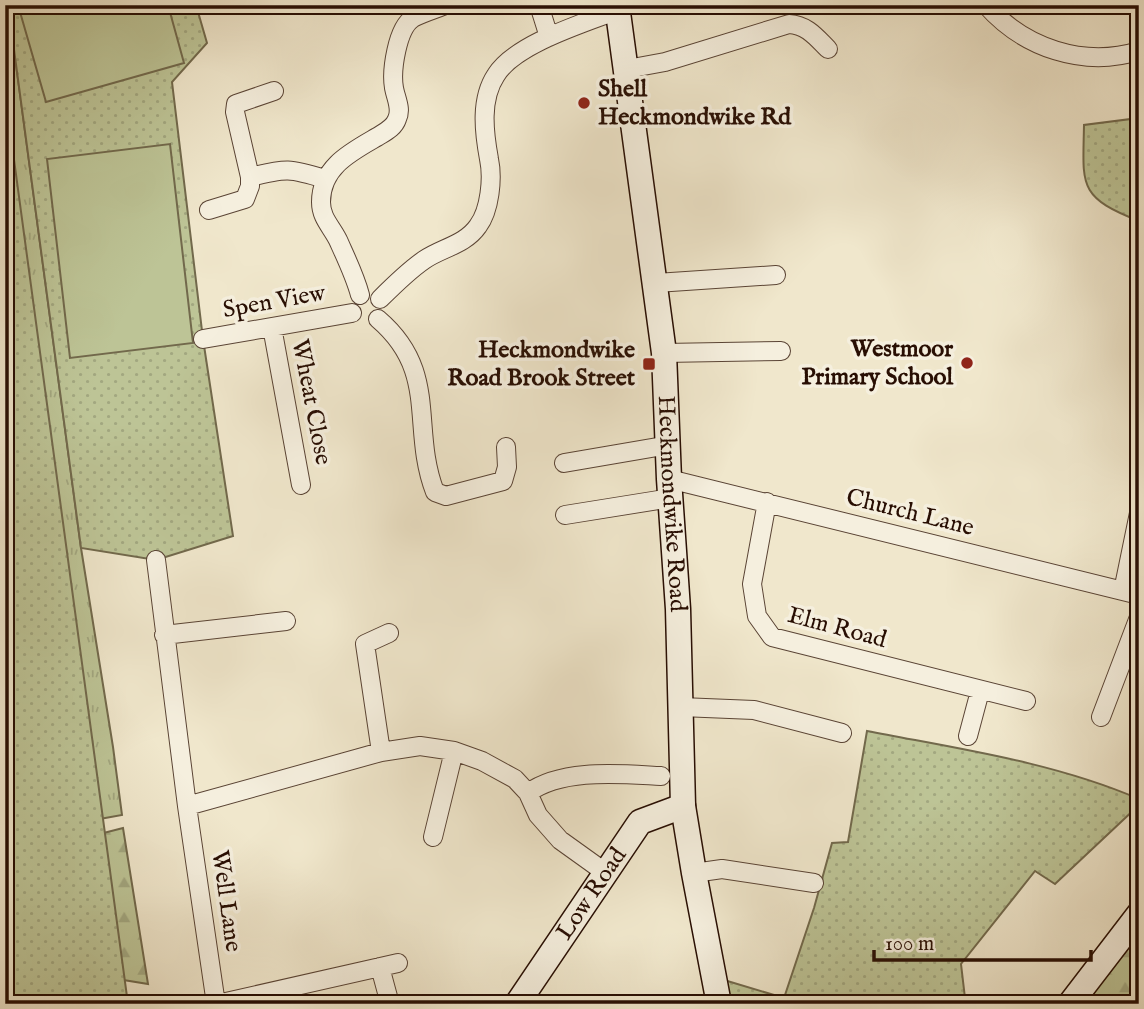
<svg xmlns="http://www.w3.org/2000/svg" width="1144" height="1009" font-family="'IM FELL English',serif">
<style>
.grass{fill:url(#grass-tufts);stroke:#72694c;stroke-width:2}
.forest{fill:url(#forest-firs);stroke:#72694c;stroke-width:2}
.park{fill:url(#park-dots);stroke:#72694c;stroke-width:2}
.pitch{fill:#bdc496;stroke:#72694c;stroke-width:2}
.lines{fill:none;stroke-linecap:round;stroke-linejoin:round}
.street-casing{stroke:#5a4435;stroke-width:20}
.secondary-casing{stroke:#280e03;stroke-width:27}
.street{stroke:#f5efde;stroke-width:18}
.secondary{stroke:#f5efde;stroke-width:24}
.poi-dot{fill:#8f2418;stroke:#f5efde;stroke-width:2.5}
.labels{text-anchor:middle;dominant-baseline:central;stroke-width:7;stroke-linejoin:round;paint-order:stroke}
.poi-label{font-size:24px;font-weight:bold;fill:#280e03;stroke:#f5efde;text-anchor:end}
.street-label{font-size:24px;fill:#280e03;stroke:#f5efde}
</style>
<defs>
<pattern id="grass-tufts" width="24" height="20" patternUnits="userSpaceOnUse" patternTransform="scale(1.75)"><rect width="24" height="20" fill="#bdc496"/><path d="M3 7l-1-3M5 7V3M7 7l1-3M15 17l-1-3M17 17v-4M19 17l1-3" fill="none" stroke="#a2a780"/></pattern>
<pattern id="forest-firs" width="22" height="20" patternUnits="userSpaceOnUse" patternTransform="scale(1.75)"><rect width="22" height="20" fill="#bdc496"/><path d="M5 1l3.5 6h-7zM16 11l3.5 6h-7z" fill="#a2a780"/></pattern>
<pattern id="park-dots" width="8" height="8" patternUnits="userSpaceOnUse" patternTransform="scale(1.75)"><rect width="8" height="8" fill="#bdc496"/><path d="M2 2h.1M6 6h.1" fill="none" stroke="#a2a780" stroke-width="1.8" stroke-linecap="round"/></pattern>
</defs>
<rect width="100%" height="100%" fill="#f0e7cc"/>
<filter id="stains"><feTurbulence type="fractalNoise" baseFrequency=".00286" numOctaves="4"/><feColorMatrix values="0 0 0 0 .2 0 0 0 0 .09 0 0 0 0 .02 0 0 0 .5 -.17"/></filter>
<radialGradient id="worn" r=".72"><stop offset=".6" stop-color="#630" stop-opacity="0"/><stop offset="1" stop-color="#630" stop-opacity=".3"/></radialGradient>
<path class="grass" d="M5 5H8L81 548 113 747 122 815 83 822 5 234Z"/>
<path class="forest" d="M123 828 148 984 93 975 5 847 84 838Z
M1139 927V1004H1084Z"/>
<path class="park" d="M8 5H196L207 43 172 82 203 339 233 536 156 560 81 548Z
M5 93 128 1004H5Z
M1139 118V221C1077 197 1083 185 1084 125Z
M867 731C959 749 1053 762 1139 799V805L1055 884 1035 871 961 964 965 998 972 1004H719L714 977 784 998 814 908 832 843 848 842Z"/>
<path class="pitch" d="M18 5H168L184 63 46 102Z
M170 144 193 343 70 358 47 159Z"/>
<g class="lines">
<defs>
<path id="street" d="M539 5 549 37
M986 5C1024 48 1083 68 1139 51
M627 69 665 62 789 24C807 25 816 37 828 49
M250 177C286 168 290 168 325 179
M209 210 245 199 250 186V177L235 112 236 104 274 91
M656 283 776 275
M360 295C355 276 346 258 338 240 331 226 321 218 321 202 321 167 351 152 377 137 385 132 394 128 397 119 402 109 396 99 394 88 391 71 397 28 413 18 422 13 433 10 443 6
M380 299C394 285 408 271 424 260 441 248 465 245 478 226 490 210 493 178 489 159 484 132 480 99 496 75 515 44 584 23 618 10
M378 319C440 372 410 427 435 492L446 496 503 481 507 467 506 447
M272 327 301 485
M203 339 352 313
M664 353 781 351
M564 463 669 445
M669 479 1139 595
M767 502 752 584 757 616 772 637 1026 701
M565 515 671 498
M156 560 187 806 216 1004
M1123 591 1139 513
M164 635 286 621
M681 707 754 710 842 733
M1101 717 1139 617
M968 736 980 691
M381 752 365 644 389 633
M528 793C562 768 620 774 661 776
M187 806 381 752 420 746 454 751 482 761 515 779 528 793 538 815 560 840 606 873
M433 837 454 751
M694 873 722 869 814 883
M380 967 390 1004
M217 1004 398 963"/>
<g id="secondary">
<path id="s1" d="M617 5 664 353 669 479 678 609 683 806 694 873 719 1004"/>
<path id="s2" d="M517 1004 640 822 683 806"/>
<path d="M1070 1004 1139 914"/>
</g>
</defs>
<use href="#street" class="street-casing"/>
<use href="#secondary" class="secondary-casing"/>
<use href="#street" class="street"/>
<use href="#secondary" class="secondary"/>
</g>
<g class="poi-dot">
<circle cx="584" cy="103" r="7"/>
<circle cx="967" cy="363" r="7"/>
<rect x="642" y="357" width="14" height="14" rx="3.5"/>
</g>
<g class="labels">
<g class="poi-label">
<text x="598" y="89" text-anchor="start">Shell<tspan x="598" dy="28">Heckmondwike Rd</tspan></text>
<text x="953" y="349">Westmoor<tspan x="953" dy="28">Primary School</tspan></text>
<text x="635" y="350">Heckmondwike<tspan x="635" dy="28">Road Brook Street</tspan></text>
</g>
<g class="street-label">
<text transform="translate(274 302) rotate(-10)">Spen View</text>
<text transform="translate(311 402) rotate(79)">Wheat Close</text>
<text stroke="none"><textPath href="#s1" startOffset="502">Heckmondwike Road</textPath></text>
<text transform="translate(910 513) rotate(14)">Church Lane</text>
<text transform="translate(837 628) rotate(15)">Elm Road</text>
<text stroke="none"><textPath href="#s2" startOffset="133">Low Road</textPath></text>
<text transform="translate(226 901) rotate(82)">Well Lane</text>
</g>
</g>
<rect width="1144" height="1009" fill="none" stroke="#f0e7cc" stroke-width="28"/>
<rect x="7" y="7" width="1130" height="995" fill="none" stroke="#280e03" stroke-width="3.5"/>
<rect x="14" y="14" width="1116" height="981" fill="none" stroke="#280e03" stroke-width="2"/>
<path d="M874 950v10h217v-10" fill="none" stroke="#280e03" stroke-width="3.5"/>
<text x="885" y="950" font-size="21" fill="#280e03" stroke="#f5efde" stroke-width="5" paint-order="stroke">100 m</text>
<rect width="100%" height="100%" filter="url(#stains)"/>
<rect width="100%" height="100%" fill="url(#worn)"/>
</svg>
